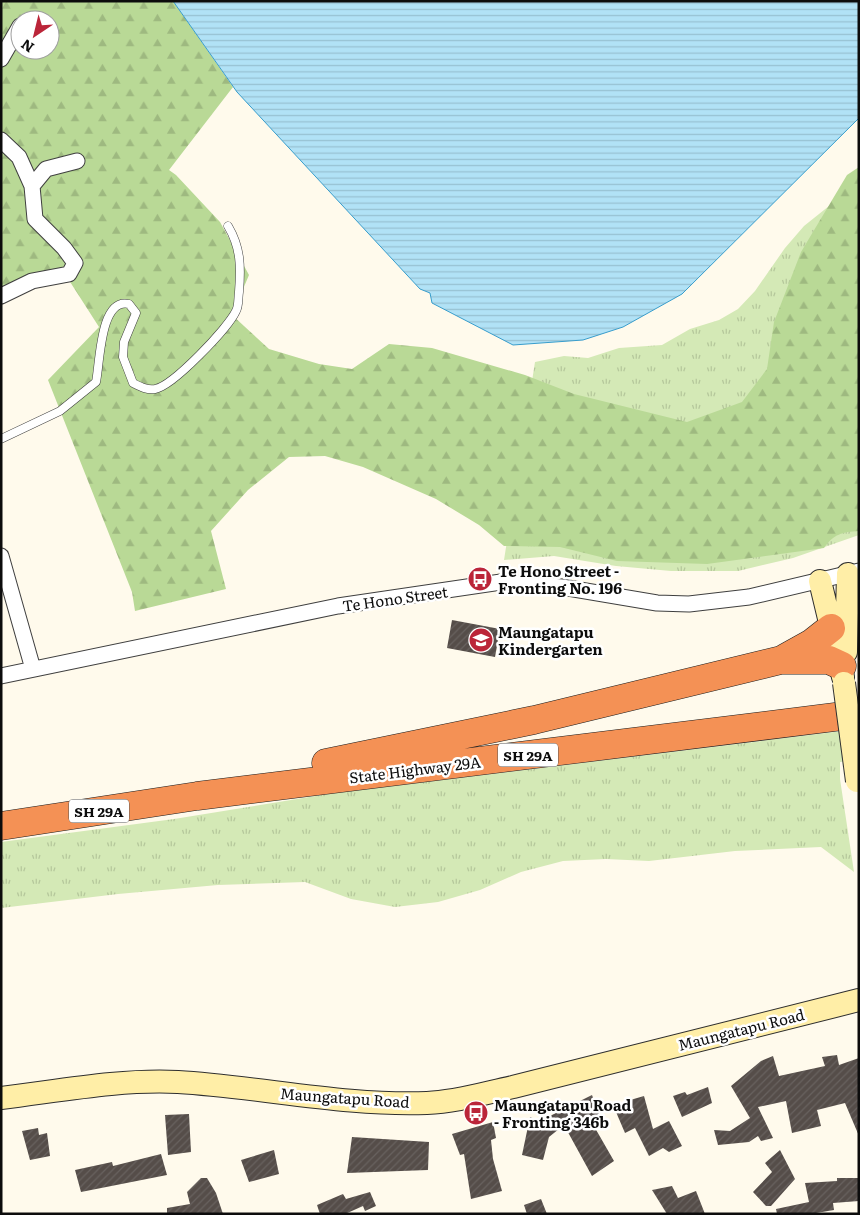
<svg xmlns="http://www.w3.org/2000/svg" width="860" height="1215" font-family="Literata,serif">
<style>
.grass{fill:url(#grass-tufts)}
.forest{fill:url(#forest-firs);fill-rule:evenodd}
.water{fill:url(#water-rules);stroke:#389dcc}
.building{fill:url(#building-hatch)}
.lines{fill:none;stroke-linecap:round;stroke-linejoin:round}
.lane-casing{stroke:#3f3f3f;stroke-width:9}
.street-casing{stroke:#3f3f3f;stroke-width:17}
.secondary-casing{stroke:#2e2e2e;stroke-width:24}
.highway-casing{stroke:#1d1d1d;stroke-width:29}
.lane{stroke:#fff;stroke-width:8}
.street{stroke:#fff;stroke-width:15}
.secondary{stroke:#ffeea7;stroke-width:22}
.highway{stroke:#f49155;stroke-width:28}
.secondary-bridge-casing{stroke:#2e2e2e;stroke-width:24;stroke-linecap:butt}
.secondary-bridge{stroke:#ffeea7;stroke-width:22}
.labels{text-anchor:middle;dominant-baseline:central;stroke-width:5;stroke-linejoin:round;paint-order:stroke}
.shield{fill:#fff;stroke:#555;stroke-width:1}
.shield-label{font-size:14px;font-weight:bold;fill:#0c0c0c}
.poi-label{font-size:15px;font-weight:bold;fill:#0c0c0c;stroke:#fff;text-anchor:start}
.street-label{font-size:15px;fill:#0c0c0c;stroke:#fff}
</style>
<defs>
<pattern id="grass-tufts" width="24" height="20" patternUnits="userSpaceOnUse" patternTransform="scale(1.25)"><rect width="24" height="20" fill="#d4e9b6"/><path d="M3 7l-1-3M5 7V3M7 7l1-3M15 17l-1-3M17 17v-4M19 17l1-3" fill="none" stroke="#b5c79b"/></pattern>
<pattern id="forest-firs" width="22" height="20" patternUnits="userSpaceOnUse" patternTransform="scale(1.25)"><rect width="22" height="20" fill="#b9d996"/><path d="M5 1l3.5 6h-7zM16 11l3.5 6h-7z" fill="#9eb980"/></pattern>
<pattern id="water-rules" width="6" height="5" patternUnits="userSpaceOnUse" patternTransform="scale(1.25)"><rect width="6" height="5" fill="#b1e2f6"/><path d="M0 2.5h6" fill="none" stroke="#97c1d2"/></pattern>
<pattern id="building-hatch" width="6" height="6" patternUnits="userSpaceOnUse" patternTransform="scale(1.25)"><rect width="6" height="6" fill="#554d49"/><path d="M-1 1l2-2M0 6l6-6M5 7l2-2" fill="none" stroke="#68625f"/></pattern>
</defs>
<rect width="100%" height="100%" fill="#fffaec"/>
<path class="grass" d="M859 182V535L793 558 738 571H671L616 566 554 556 504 560 535 362 564 356 588 358 619 348 662 345 690 329 719 320 738 309 755 291 785 248 804 226Z
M859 729V760L840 762V779L854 872 821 847 735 851 649 861 606 859 563 861 521 872 480 890 438 902 395 907 351 899 305 882 218 885 118 894 1 908V842L174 819 328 794Z"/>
<path class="forest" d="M1 1H173L233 87 169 170 176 175 220 222 249 275 232 315 269 349 319 364 352 369 389 344 432 348 525 375 574 394 687 422 742 402 767 369 774 322 801 252 847 175 859 167V531C842 532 834 534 824 548L707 564 617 561 560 547 504 546 479 525 436 499 363 467 325 456 289 457 248 490 211 531 226 589 135 611 132 592 48 380 99 327 65 274 1 290ZM20 20H50V50H20Z"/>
<path class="water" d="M173 1H859V118L682 294 623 327 583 340 513 345 432 303 430 293 420 289 237 92Z"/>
<path class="building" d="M452 620 500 629 495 657 447 648Z
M837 1055 839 1065 859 1058V1136L845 1103 817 1110 821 1126 792 1133 786 1101 758 1107 773 1138 761 1141 758 1136 749 1142 718 1145 714 1130 730 1131 750 1118 731 1086 761 1061 773 1056 779 1076 825 1066 822 1057Z
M708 1087 712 1103 682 1117 673 1096 685 1092 687 1095Z
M592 1095 600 1117 591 1121 614 1161 592 1176 564 1125 549 1137 543 1160 522 1155 530 1117 540 1121Z
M644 1096 653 1129 669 1121 682 1146 669 1152 663 1148 649 1156 635 1128 625 1133 613 1105Z
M189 1114 191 1152 168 1155 165 1115Z
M493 1122 496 1138 491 1140 493 1159 502 1191 471 1199 464 1154 460 1155 452 1134Z
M38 1128 39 1135 47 1133 50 1156 30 1160 22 1131Z
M352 1137 429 1142 428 1170 347 1173Z
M274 1150 279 1174 249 1182 241 1160Z
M780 1150 795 1179 771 1206H766L753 1192 772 1172 765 1163Z
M161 1154 167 1175 81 1192 75 1170 112 1162 113 1166Z
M201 1178H207L216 1193 223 1214H167V1208L190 1204 187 1192Z
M837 1178H859V1201L833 1203 834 1210 810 1214H777L776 1209 809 1202 805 1183 837 1181Z
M672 1186 678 1198 696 1191 705 1214H667L652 1190Z
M370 1192 376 1206 365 1211 363 1206 345 1214H320L317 1205 343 1194 346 1199Z
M541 1199 547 1214H527L524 1205Z"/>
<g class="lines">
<defs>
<path id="lane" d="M1 439 60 411 96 382C100 363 100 297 129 304L136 313 124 342 123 357 133 383C141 387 146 390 155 389 173 386 228 328 236 311 239 306 238 298 239 292 241 267 241 248 228 226"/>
<path id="street" d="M1 59 20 26
M1 140 19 157 32 186
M1 296 32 281 69 274 75 263 64 248 35 219 32 186 46 169 77 161
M1 556 33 669
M1 676 338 606 501 582 562 587 657 603 689 604 749 597 859 571"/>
<path id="secondary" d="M820 581 843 677
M846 652 848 574
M1 1098C59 1091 120 1079 178 1082 261 1087 344 1106 427 1103 456 1102 485 1093 513 1087L859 1000"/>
<path id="highway" d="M785 658 812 643 831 628
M326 763 534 720 781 660H829L842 666
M1 826 197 796 859 714"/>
</defs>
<use href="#lane" class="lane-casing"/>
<use href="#street" class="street-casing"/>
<use href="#secondary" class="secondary-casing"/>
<use href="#highway" class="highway-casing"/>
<use href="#lane" class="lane"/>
<use href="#street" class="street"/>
<use href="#secondary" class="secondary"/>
<use href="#highway" class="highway"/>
<defs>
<path id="secondary-bridge" d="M844 683 857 781"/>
</defs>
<use href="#secondary-bridge" class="secondary-bridge-casing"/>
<use href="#secondary-bridge" class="secondary-bridge"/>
</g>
<defs>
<symbol id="bus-disc" viewBox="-11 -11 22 22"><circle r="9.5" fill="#bb2539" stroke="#fff"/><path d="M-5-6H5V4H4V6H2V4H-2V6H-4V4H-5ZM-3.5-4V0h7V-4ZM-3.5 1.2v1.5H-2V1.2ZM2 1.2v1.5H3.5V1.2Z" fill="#fff"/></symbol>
<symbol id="school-disc" viewBox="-11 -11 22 22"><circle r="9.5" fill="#bb2539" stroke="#fff"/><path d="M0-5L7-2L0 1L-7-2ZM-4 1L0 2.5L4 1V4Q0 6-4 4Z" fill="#fff"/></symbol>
</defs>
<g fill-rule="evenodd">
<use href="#bus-disc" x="466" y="565" width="28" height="28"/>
<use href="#school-disc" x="467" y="626" width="28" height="28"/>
<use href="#bus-disc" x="462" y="1099" width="28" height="28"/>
</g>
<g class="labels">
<g class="shield">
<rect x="498" y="743.5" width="60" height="23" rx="4"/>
<rect x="69" y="799.5" width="60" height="23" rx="4"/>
</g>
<g class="shield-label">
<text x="528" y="755">SH 29A</text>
<text x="99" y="811">SH 29A</text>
</g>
<g class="poi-label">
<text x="498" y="570">Te Hono Street -<tspan x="498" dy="17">Fronting No. 196</tspan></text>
<text x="498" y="631">Maungatapu<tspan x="498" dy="17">Kindergarten</tspan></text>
<text x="494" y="1104">Maungatapu Road<tspan x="494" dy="17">- Fronting 346b</tspan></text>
</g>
<g class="street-label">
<text transform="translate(395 598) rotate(-8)">Te Hono Street</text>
<text transform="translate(415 769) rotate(-7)">State Highway 29A</text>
<text transform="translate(741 1029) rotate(-14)">Maungatapu Road</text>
<text transform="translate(345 1097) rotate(4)">Maungatapu Road</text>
</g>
</g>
<rect width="860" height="1215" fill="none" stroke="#0c0c0c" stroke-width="5"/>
<g transform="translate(35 35) rotate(215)"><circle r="24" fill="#ffffff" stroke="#9e9e9e"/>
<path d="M0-4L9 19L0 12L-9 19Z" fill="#bb2539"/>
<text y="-8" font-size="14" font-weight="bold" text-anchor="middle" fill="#0c0c0c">N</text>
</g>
</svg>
